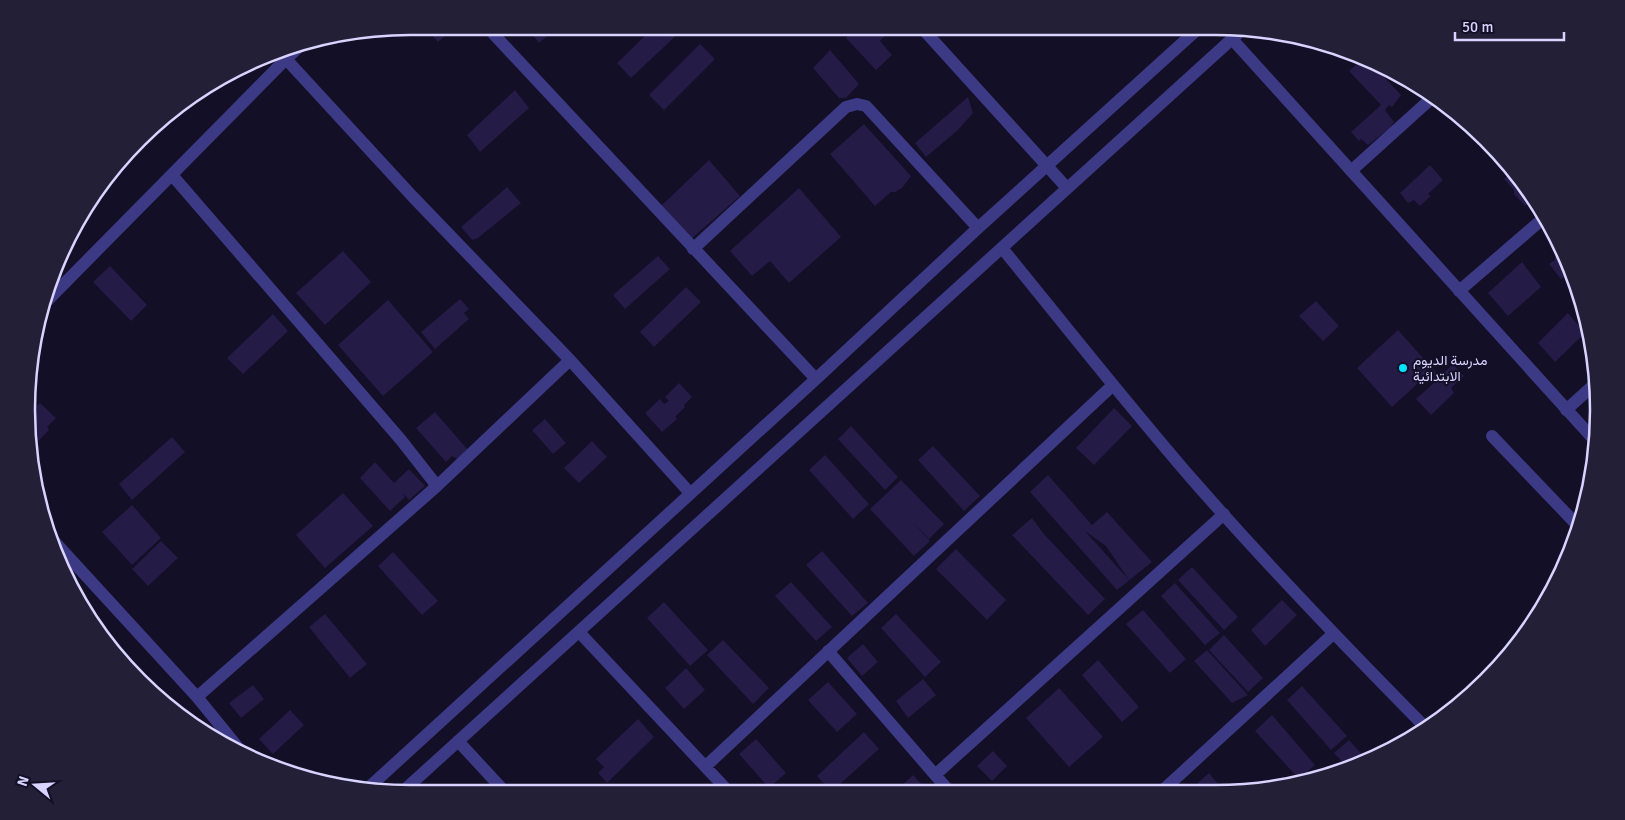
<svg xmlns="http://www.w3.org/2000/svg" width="1625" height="820" font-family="Signika,Vazirmatn,sans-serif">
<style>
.building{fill:#241b47;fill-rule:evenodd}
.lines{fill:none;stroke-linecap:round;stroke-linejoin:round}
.minor{stroke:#3d3a85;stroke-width:12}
.poi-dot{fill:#00e5ff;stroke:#130f26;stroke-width:2}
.labels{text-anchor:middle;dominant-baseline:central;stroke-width:4;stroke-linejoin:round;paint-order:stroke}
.poi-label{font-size:14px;fill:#d9d4ff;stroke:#130f26;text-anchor:start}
.rim{fill:none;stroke:#d9d4ff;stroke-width:2.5}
</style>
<rect width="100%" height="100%" fill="#130f26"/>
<path class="building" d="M424 26H456L438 42Z
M514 26H556L557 28 539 43 527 28 519 32Z
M655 26 679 27 682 30 631 78 617 63Z
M857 27H893L880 41 892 55 876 70 846 38Z
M700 44 715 59 664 110 649 95Z
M830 50 859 84 846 98H839L813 68Z
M1364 58 1368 60 1401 95 1392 107 1389 105 1385 110 1394 122 1389 129 1368 145 1361 139 1359 141 1351 132 1381 105 1349 71Z
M515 90 529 108 480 152 467 135Z
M968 97 973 113 958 130 926 157 915 143Z
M864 124 911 176 902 188 895 192H891L875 206 830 154Z
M709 160 740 196 690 240 660 207Z
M1430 165 1443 180 1428 194 1431 196 1420 206 1414 200 1408 203 1400 193Z
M1514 171 1534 200 1525 206 1514 194V190L1504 179Z
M507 187 521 203 478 238 472 240 461 227Z
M799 188 841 237 789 283 770 261 752 276 730 251Z
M343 251 371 282 325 325 296 293Z
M1560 253 1564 254 1578 286 1581 296 1565 276 1561 279 1549 264 1555 260V256Z
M658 256 670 269 625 309 613 295Z
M1522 262 1541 287 1508 316 1488 293Z
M110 266 147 305 131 321 93 282Z
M686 287 701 302 654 347 640 332Z
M460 299 469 309 464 313 469 319 435 349 421 332Z
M388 300 433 352 383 396 338 345Z
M1316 301 1339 326 1323 341 1299 316Z
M1568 313 1585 333 1555 362 1538 343Z
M273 314 288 331 243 374 227 358Z
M1398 330 1440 377 1453 364 1464 376 1451 388 1454 393 1431 415 1416 399 1434 383 1427 375 1392 407 1357 368Z
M679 383 692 397 684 405 685 407 675 417 677 419 662 432 645 413 660 399 664 404 669 401 665 397Z
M40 403 56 418 47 427 49 430 30 449 31 411Z
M1114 408 1132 426 1094 465 1076 448Z
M435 412 468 450 457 459 452 456 446 462 416 428Z
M545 419 566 443 553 454 532 430Z
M851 426 898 477 885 490 838 439Z
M172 437 185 452 132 500 119 484Z
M592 441 607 457 579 483 564 468Z
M933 446 980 496 964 511 918 460Z
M825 455 869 504 853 519 809 470Z
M375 462 394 483 409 469 425 486 409 500 402 492 405 497 390 511 360 478Z
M1048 475 1092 525 1107 512 1152 562 1117 590 1030 492ZM1085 531 1106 546 1129 580Z
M901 480 944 524 929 539 912 521 930 541 914 556 870 509Z
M343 493 373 526 325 568 296 535Z
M132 505 161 538 132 565 102 532Z
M1032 518 1043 533 1105 599 1088 615 1012 535Z
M161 541 178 558 148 586 132 569Z
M956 549 1006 600 987 620 936 569Z
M822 551 868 603 852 616 806 565Z
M393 552 438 601 422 615 378 566Z
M1192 567 1238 617 1224 630 1178 580Z
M791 582 832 627 816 641 775 596Z
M1175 583 1220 633 1205 645 1161 596Z
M1282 600 1297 615 1265 646 1251 630Z
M664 602 708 650 690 666 647 618Z
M1143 610 1186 659 1170 673 1126 624Z
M325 614 367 664 350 678 309 627Z
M896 614 941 662 925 677 881 628Z
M1224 635 1263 678 1248 692 1209 650Z
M723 640 769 688 753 704 707 655Z
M863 644 878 662 862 676 847 658Z
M1207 650 1248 695 1232 703 1194 661Z
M1098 660 1139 707 1122 722 1082 675Z
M686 668 705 690 684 709 665 688Z
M923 679 936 695 908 718 896 701Z
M828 682 857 714 837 732 808 700Z
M253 685 264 699 241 718 229 703Z
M1302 686 1347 736 1331 750 1287 700Z
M1059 688 1103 737 1069 767 1026 718Z
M290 710 304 725 273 754 259 739Z
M1272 715 1315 765 1299 779 1255 731Z
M638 719 654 737 607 783 598 773 604 767 596 759Z
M864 732 879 749 831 792 817 776Z
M756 739 786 773 769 788 739 754Z
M1349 740 1368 761 1362 765 1348 768 1334 753Z
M993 751 1007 766 992 781 977 766Z
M1209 773 1224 791H1192L1191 789Z
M913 775 928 791H896Z"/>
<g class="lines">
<path class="minor" d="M486 26 816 379
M921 27 1067 188
M1232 39 1597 443
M302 44 286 59 413 197 570 360 690 493
M1351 171 1434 96
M172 175 401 440 437 486 570 360
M1002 248C1065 325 1127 404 1192 479 1267 565 1346 647 1426 728
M693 249 846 107 857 104 866 106 978 228
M1459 291 1546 216
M46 302 286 59
M1566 410 1596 383
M1492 436 1579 527
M54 541 197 697 437 486
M579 632 729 792
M828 651 949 791
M197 697 245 756
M458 741 506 793
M706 766 1113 385
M935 775 1224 514
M366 790 816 379 978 228 1200 27
M1162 791 1333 634
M401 793 1244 28"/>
</g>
<circle class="poi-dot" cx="1403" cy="368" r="5"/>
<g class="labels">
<g class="poi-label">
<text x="1413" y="360">مدرسة الديوم<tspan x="1413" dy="16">الابتدائية</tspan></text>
</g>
</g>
<path d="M0 0H1625V820H0ZM410 35H1215A375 375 0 0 1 1590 410V410A375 375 0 0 1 1215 785H410A375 375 0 0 1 35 410V410A375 375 0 0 1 410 35Z" fill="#231f37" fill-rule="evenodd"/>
<path class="rim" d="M410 35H1215A375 375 0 0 1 1590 410V410A375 375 0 0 1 1215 785H410A375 375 0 0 1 35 410V410A375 375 0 0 1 410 35Z"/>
<g transform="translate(35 785) rotate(288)" stroke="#130f26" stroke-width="4" paint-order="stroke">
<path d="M0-4L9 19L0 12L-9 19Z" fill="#d9d4ff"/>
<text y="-8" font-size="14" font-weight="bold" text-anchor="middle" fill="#d9d4ff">N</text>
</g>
<path d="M1455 32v8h109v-8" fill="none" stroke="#d9d4ff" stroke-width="2.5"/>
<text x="1462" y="32" font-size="15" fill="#d9d4ff" stroke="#130f26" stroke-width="4" paint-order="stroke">50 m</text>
</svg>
